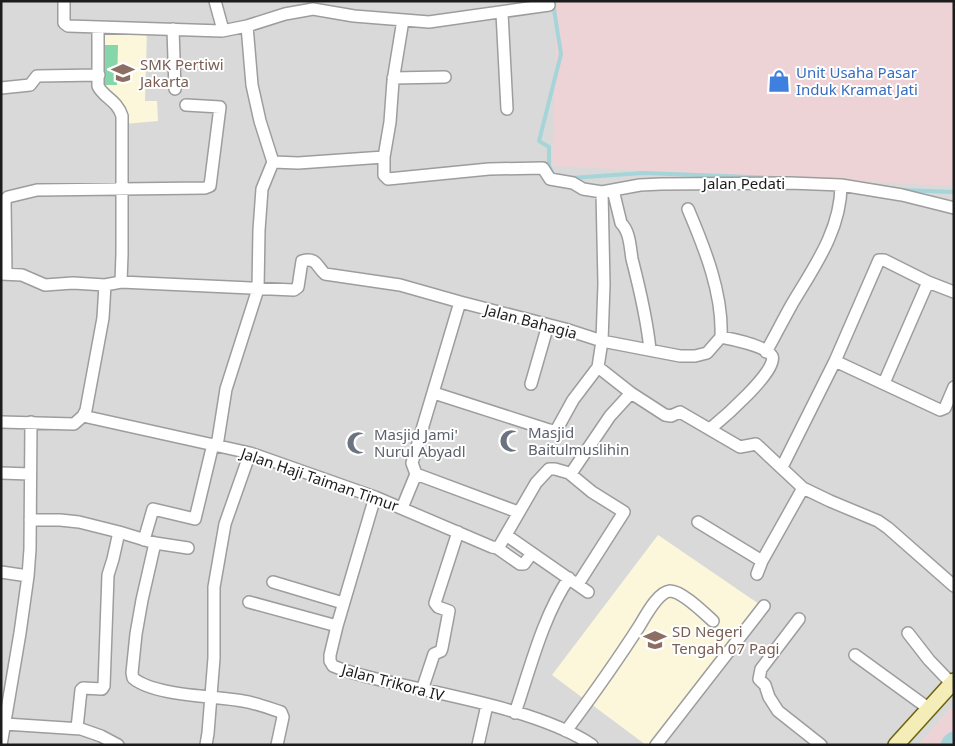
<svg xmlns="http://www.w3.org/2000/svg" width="955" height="746" font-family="'Noto Sans',sans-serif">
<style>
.residential{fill:#dad9d9}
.commercial{fill:#edd2d6}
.education{fill:#fcf7db}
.pitch{fill:#85d7a9}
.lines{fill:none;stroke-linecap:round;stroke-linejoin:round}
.stream{stroke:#a5d5d8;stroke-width:4}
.river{stroke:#a5d5d8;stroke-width:21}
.street-casing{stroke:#9d9d9d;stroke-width:14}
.secondary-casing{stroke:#6a640c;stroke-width:18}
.street{stroke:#fff;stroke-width:11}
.secondary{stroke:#f5edb8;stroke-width:15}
.labels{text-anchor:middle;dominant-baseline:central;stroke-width:4;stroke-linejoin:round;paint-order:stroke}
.education-label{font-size:15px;fill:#785e54;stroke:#fff;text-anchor:start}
.shop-label{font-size:15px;fill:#366cbe;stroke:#fff;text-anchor:start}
.street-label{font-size:15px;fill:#1c1c1c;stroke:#fff}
.worship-label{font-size:15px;fill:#5b616d;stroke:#fff;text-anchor:start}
</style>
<rect width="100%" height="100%" fill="#ede7e2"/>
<path class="residential" d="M1 1H954V705L919 745H1Z"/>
<path class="commercial" d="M557 1H954V186L552 166Z
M954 705V745H919Z"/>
<path class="education" d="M101 30H147L145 101H157L158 121 124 124 101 86Z
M658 535 759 604 652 745H646L552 675Z"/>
<path class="pitch" d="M103 45H118L117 85H103Z"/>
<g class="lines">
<path class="stream" d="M553 174 549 166V147L539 141 561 54 553 3
M571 178 643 173 774 178
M902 190 954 192"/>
<path class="river" d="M951 745 954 742"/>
<defs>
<path id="street" d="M64 1V23L68 26 222 31 247 26 285 14 313 9 354 16 429 22 549 5
M215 1 223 30
M502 13 507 109
M403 20 393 81 390 122 384 157V175L388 179 489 169 543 168 550 179 573 183 583 189 602 192 640 185 661 184 790 183 841 185 902 195 954 208
M173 29 175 89
M393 78 445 77
M1 88 30 85 37 76 99 75
M273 162 298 163 384 157
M613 190 621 223C630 232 630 247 632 259 640 290 647 319 650 350
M688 209C705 249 723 294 721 337
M1 274 22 275 45 285 73 283 105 285 121 282 122 254V116C117 100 104 98 98 86V28
M6 274 5 200 8 197 37 190 205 188 210 186 220 107 186 105
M121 282 294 290 298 287 302 261C317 257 316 266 325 274L400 285 460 302 412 463 416 474 402 508
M460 302 565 329 602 341 680 356H695L707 353 721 337C732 339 766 346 772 356 779 370 721 420 710 429
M766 352C775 336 783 320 792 304 814 267 841 230 841 185
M835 361 879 260H884L928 282 954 292
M598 367 631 393 665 415 671 416 680 412 740 447 756 444 803 488 830 501 878 521 888 528 954 586
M884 383 928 282
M531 384 548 325
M434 393 549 430 554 431 557 429 573 400 598 367 602 341 604 284 602 192
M83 416 250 453 375 497 492 547 497 548 500 545 536 483 549 469H555L569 473 592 492 624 512 578 584
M1 422 74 424 83 416 86 410 103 318 105 285
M217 446 226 389 258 289 259 230 262 189 273 162 260 121 252 85 247 26
M784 463 835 361 940 410 945 408 954 387
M1 473 30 474
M569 473 572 472 610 416 631 393
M416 474 518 512
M375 497 337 626 330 655V661L333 666C355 675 380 680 403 685 460 698 544 713 592 745
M30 520H60L79 522 119 532 155 543 188 548
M698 522 762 561 803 488
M506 535 588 592
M144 540 153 509 195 519 213 444
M155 543 142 600 136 634 132 673 133 678C154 696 215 696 243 701 256 703 269 708 281 712L283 717 277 745
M497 548 520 564H524L532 553
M1 572 28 576
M757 574 762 561
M273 582 343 603
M249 602 337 626
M799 619 761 669 759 679 765 685 769 697 778 711 821 745
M908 633 929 660 951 683
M855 655 928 708
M422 690 434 654 441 651 442 648 449 611 438 607 435 603 458 532
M515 713C530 669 543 616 569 578
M5 724 81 729 101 736 118 745
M77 728 81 690 83 688 102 689 104 686 108 575 113 559 119 532
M566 731C592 696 617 661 640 625 646 615 658 592 670 591 682 591 704 613 713 621
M1 745 20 633 28 576 30 549 31 422
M206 745 208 733 214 658V587L225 524 250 453
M478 745 487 705
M656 745 764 606"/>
<path id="secondary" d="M896 745 954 681"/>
</defs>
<use href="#street" class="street-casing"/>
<use href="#secondary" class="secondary-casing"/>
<use href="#street" class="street"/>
<use href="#secondary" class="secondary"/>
</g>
<defs>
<symbol id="school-bare" viewBox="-9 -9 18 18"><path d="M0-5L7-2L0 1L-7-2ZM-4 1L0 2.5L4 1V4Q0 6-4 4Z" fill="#8d6e63" stroke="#fff" stroke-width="2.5" paint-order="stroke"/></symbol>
<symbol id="shop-bare" viewBox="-9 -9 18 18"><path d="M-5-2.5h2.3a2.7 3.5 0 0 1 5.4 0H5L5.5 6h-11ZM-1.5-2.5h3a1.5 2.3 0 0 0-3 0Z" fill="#3f7fe0" stroke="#fff" stroke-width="2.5" paint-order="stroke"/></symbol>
<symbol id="mosque-bare" viewBox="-9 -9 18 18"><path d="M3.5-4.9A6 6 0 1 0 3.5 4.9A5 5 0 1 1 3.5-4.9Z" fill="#6b7280" stroke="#fff" stroke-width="2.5" paint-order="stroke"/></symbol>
</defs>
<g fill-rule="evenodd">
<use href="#school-bare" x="107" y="57" width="32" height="32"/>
<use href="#shop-bare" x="763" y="65" width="32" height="32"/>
<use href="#mosque-bare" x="495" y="425" width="32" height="32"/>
<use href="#mosque-bare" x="342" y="427" width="32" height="32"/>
<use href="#school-bare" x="639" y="624" width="32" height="32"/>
</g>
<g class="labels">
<g class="education-label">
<text x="140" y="64">SMK Pertiwi<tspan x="140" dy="17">Jakarta</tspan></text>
<text x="672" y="631">SD Negeri<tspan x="672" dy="17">Tengah 07 Pagi</tspan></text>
</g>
<g class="shop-label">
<text x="796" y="72">Unit Usaha Pasar<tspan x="796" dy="17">Induk Kramat Jati</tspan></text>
</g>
<g class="street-label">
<text x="744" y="183">Jalan Pedati</text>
<text transform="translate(531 321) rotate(15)">Jalan Bahagia</text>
<text transform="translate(320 479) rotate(19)">Jalan Haji Taiman Timur</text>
<text transform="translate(393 682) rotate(15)">Jalan Trikora IV</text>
</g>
<g class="worship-label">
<text x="528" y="432">Masjid<tspan x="528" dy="17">Baitulmuslihin</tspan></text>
<text x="374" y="434">Masjid Jami'<tspan x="374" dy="17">Nurul Abyadl</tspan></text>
</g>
</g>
<rect width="955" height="746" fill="none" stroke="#1c1c1c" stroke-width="5"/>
</svg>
